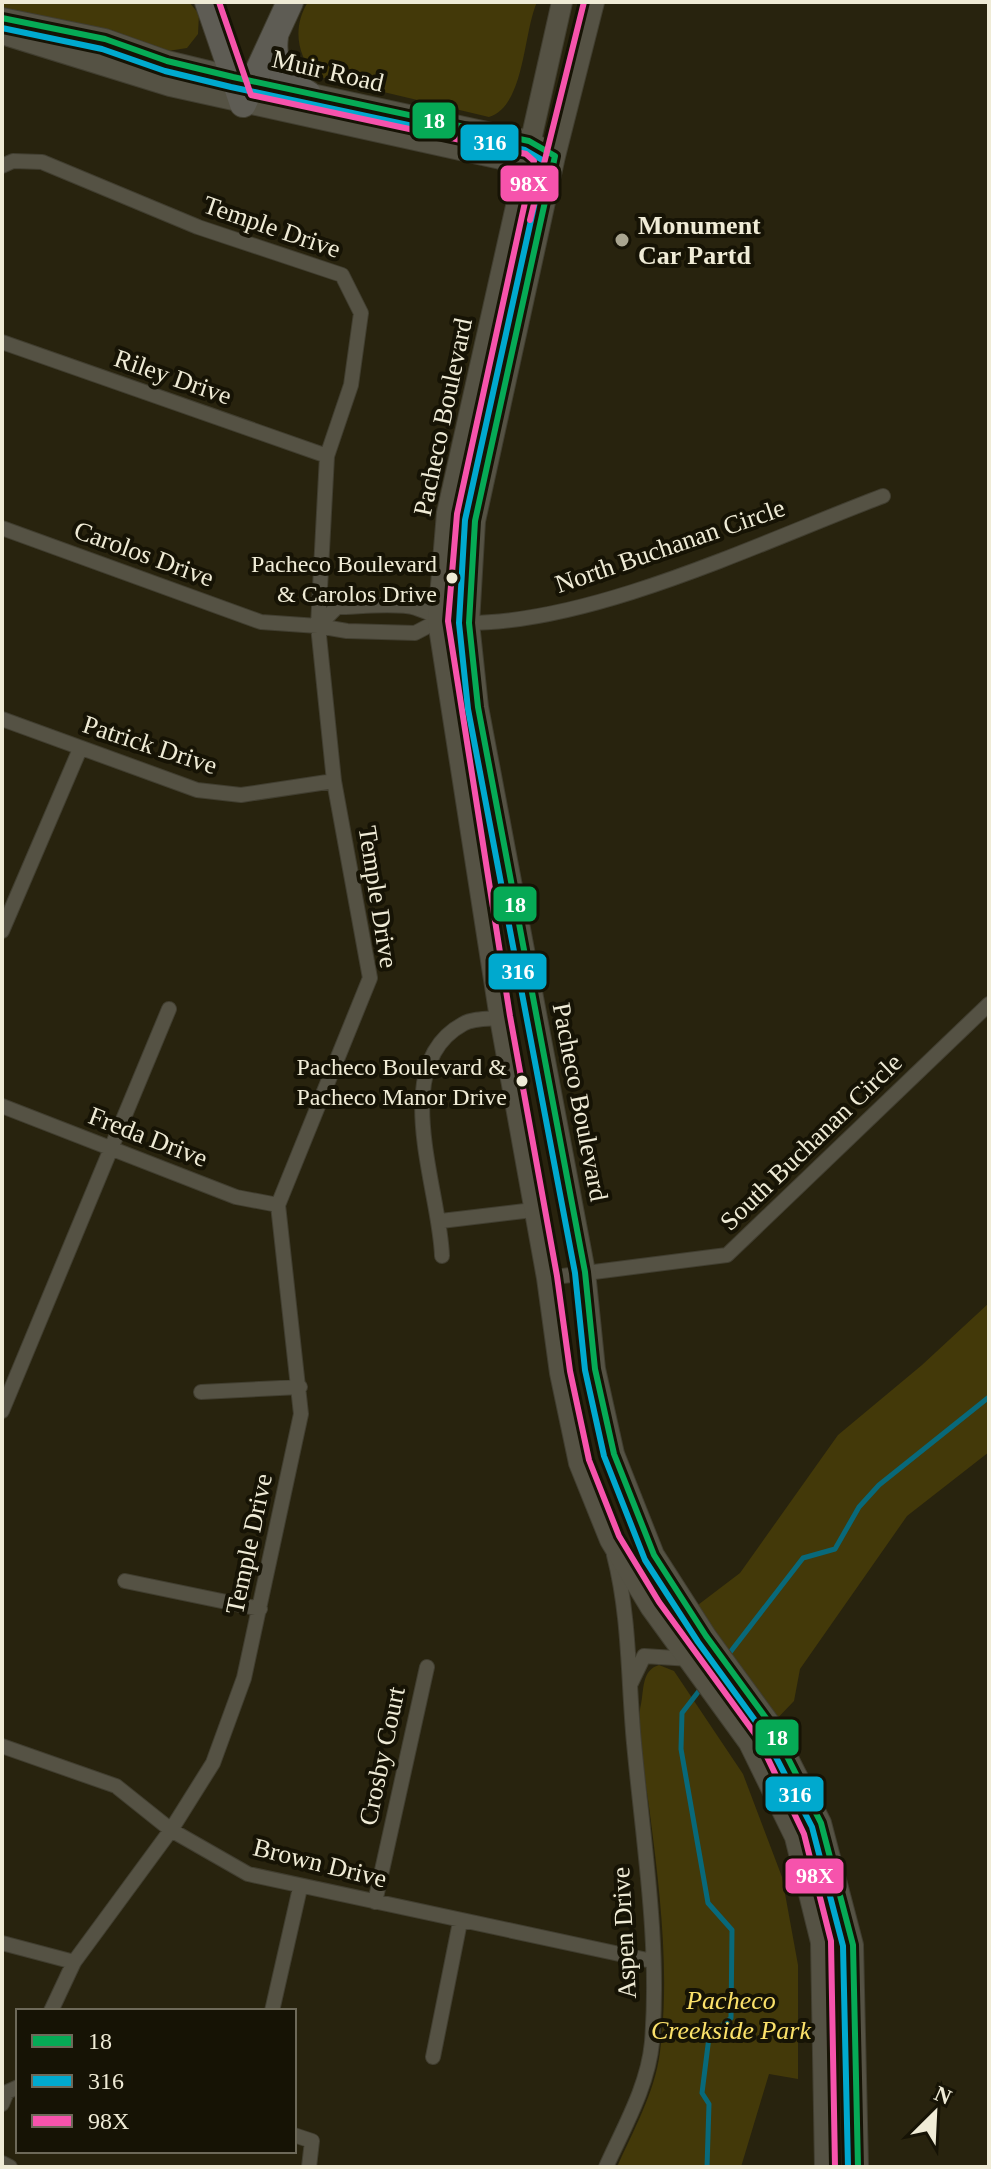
<svg xmlns="http://www.w3.org/2000/svg" width="991" height="2169" font-family="'Times New Roman',serif">
<style>
.green{fill:#433909}
.lines{fill:none;stroke-linecap:round;stroke-linejoin:round}
.stream{stroke:#08697a;stroke-width:5}
.street-casing{stroke:#413e30;stroke-width:16}
.secondary-casing{stroke:#413e30;stroke-width:22}
.highway-casing{stroke:#413e30;stroke-width:28}
.street{stroke:#555244;stroke-width:14}
.secondary{stroke:#555244;stroke-width:20}
.highway{stroke:#5e5c54;stroke-width:26}
.bus-1-casing{stroke:#161305;stroke-width:12}
.bus-2-casing{stroke:#161305;stroke-width:12}
.bus-3-casing{stroke:#161305;stroke-width:12}
.bus-1{stroke:#06aa56;stroke-width:6}
.bus-2{stroke:#00a9ce;stroke-width:6}
.bus-3{stroke:#f653ac;stroke-width:6}
.poi-dot{fill:#a9a590;stroke:#161305;stroke-width:3}
.bus-dot{fill:#efebd6;stroke:#161305;stroke-width:3}
.labels{text-anchor:middle;dominant-baseline:central;stroke-width:8;stroke-linejoin:round;paint-order:stroke}
.bus-label{font-size:24px;fill:#efebd6;stroke:#161305;text-anchor:end}
.street-label{font-size:26px;fill:#efebd6;stroke:#161305}
.poi-label{font-size:26px;font-weight:bold;fill:#efebd6;stroke:#161305;text-anchor:start}
.park-label{font-size:26px;font-style:italic;fill:#fbe16a;stroke:#161305}
.line-badge{stroke:#161305;stroke-width:3}
.badge-label{font-size:22px;text-anchor:middle;font-weight:bold;fill:#fff}
</style>
<rect width="100%" height="100%" fill="#28230e"/>
<path class="green" d="M2 2H189L199 14 198 34 187 48 168 51 74 23 2 8Z
M308 2H537C523 33 525 106 489 117L316 76C297 56 292 27 308 2Z
M989 1303V1452L907 1516 800 1669 794 1701 771 1725 690 1611 740 1573 838 1435 922 1365Z
M659 1665 674 1671 743 1774 782 1877 798 1965V2079L769 2074 741 2167H617C633 2131 655 2092 660 2052 670 1973 660 1892 650 1814 647 1788 635 1727 641 1704 644 1692 641 1670 659 1665Z"/>
<g class="lines">
<path class="stream" d="M728 1655 803 1558 835 1549 859 1507 879 1485 989 1397
M702 1687 682 1713 681 1749 708 1903 732 1930 731 2018 709 2037 702 2093 709 2104 707 2167"/>
<defs>
<path id="street" d="M2 166 13 161 42 162 198 227 342 275 361 313 351 385 327 456 318 626 334 781 370 978 278 1205 301 1414 244 1678 213 1763 171 1830 74 1962 51 2011
M2 342 327 456
M2 528 261 622 318 626
M438 621 415 633 347 631 318 626 337 607C358 607 398 602 416 608 439 615 438 623 467 623 595 623 761 542 883 496
M2 719 197 790 241 795 334 781
M2 931 80 749
M2 1106 236 1197 278 1205
M441 1221 533 1210
M442 1256C440 1189 387 1065 463 1024 473 1018 489 1019 500 1018
M547 1278 727 1255 989 1004
M201 1392 300 1387
M2 1411 169 1009
M125 1581 260 1609
M631 1683 644 1656 690 1659
M2 1746 116 1786 171 1830 248 1874 652 1961
M375 1902 427 1667
M2 1943 74 1962
M272 2011 300 1888
M433 2057 460 1922
M2 2104 7 2092 18 2087
M294 2135 312 2141 309 2167
M2 2163 10 2167
M606 2167C624 2127 648 2086 652 2042 660 1943 643 1841 634 1743 628 1680 630 1617 614 1555"/>
<path id="secondary" d="M562 2 447 513 438 621 500 1018 547 1278 560 1373 579 1463 610 1540 651 1608 749 1743 795 1837 821 1942 825 2167
M594 2 555 156 475 521 469 623 478 707 585 1272 595 1369 614 1454 654 1555 706 1636 771 1725 821 1823 853 1945 858 2167
M2 18 105 39 167 61 233 77 529 141 538 146
M2 34 170 86 524 164 537 160"/>
<path id="highway" d="M208 2 243 104
M275 37C271 65 285 81 308 94
M243 104 290 2"/>
</defs>
<use href="#street" class="street-casing"/>
<use href="#secondary" class="secondary-casing"/>
<use href="#highway" class="highway-casing"/>
<use href="#street" class="street"/>
<use href="#secondary" class="secondary"/>
<use href="#highway" class="highway"/>
<defs>
<path id="bus-1" d="M2 18 105 39 167 61 233 77 529 141 555 156 475 521 469 623 478 707 585 1272 595 1369 614 1454 654 1555 706 1636 771 1725 821 1823 853 1945 858 2167"/>
<path id="bus-2" d="M2 28 102 49 165 71 231 87 525 150 544 161 465 520 459 623 468 709 575 1273 585 1370 604 1456 645 1560 698 1642 762 1730 812 1827 843 1946 848 2167"/>
<path id="bus-3" d="M219 2 251 95 526 154 534 161 457 514 448 621 510 1016 557 1276 570 1371 589 1460 619 1536 659 1602 758 1738 804 1834 831 1941 835 2167
M530 220 584 2"/>
</defs>
<use href="#bus-1" class="bus-1-casing"/>
<use href="#bus-2" class="bus-2-casing"/>
<use href="#bus-3" class="bus-3-casing"/>
<use href="#bus-1" class="bus-1"/>
<use href="#bus-2" class="bus-2"/>
<use href="#bus-3" class="bus-3"/>
</g>
<circle class="poi-dot" cx="622" cy="240" r="8"/>
<g class="bus-dot">
<circle cx="452" cy="578" r="7"/>
<circle cx="522" cy="1081" r="7"/>
</g>
<g class="labels">
<g class="bus-label">
<text x="437" y="564">Pacheco Boulevard<tspan x="437" dy="30">&amp; Carolos Drive</tspan></text>
<text x="507" y="1067">Pacheco Boulevard &amp;<tspan x="507" dy="30">Pacheco Manor Drive</tspan></text>
</g>
<g class="street-label">
<text transform="translate(328 71) rotate(13)">Muir Road</text>
<text transform="translate(272 227) rotate(19)">Temple Drive</text>
<text transform="translate(173 377) rotate(19)">Riley Drive</text>
<text transform="translate(443 417) rotate(-78)">Pacheco Boulevard</text>
<text transform="translate(670 546) rotate(-19)">North Buchanan Circle</text>
<text transform="translate(144 554) rotate(20)">Carolos Drive</text>
<text transform="translate(150 745) rotate(18)">Patrick Drive</text>
<text transform="translate(378 897) rotate(81)">Temple Drive</text>
<text transform="translate(580 1102) rotate(79)">Pacheco Boulevard</text>
<text transform="translate(148 1137) rotate(21)">Freda Drive</text>
<text transform="translate(811 1142) rotate(-44)">South Buchanan Circle</text>
<text transform="translate(249 1544) rotate(-78)">Temple Drive</text>
<text transform="translate(382 1756) rotate(-78)">Crosby Court</text>
<text transform="translate(320 1863) rotate(14)">Brown Drive</text>
<text transform="translate(624 1933) rotate(-93)">Aspen Drive</text>
</g>
<g class="poi-label">
<text x="638" y="225">Monument<tspan x="638" dy="30">Car Partd</tspan></text>
</g>
<g class="park-label">
<text x="731" y="2000">Pacheco<tspan x="731" dy="30">Creekside Park</tspan></text>
</g>
</g>
<g class="line-badge">
<rect x="411" y="101" width="46" height="39" rx="8" fill="#06aa56"/>
<rect x="459" y="123" width="61" height="39" rx="8" fill="#00a9ce"/>
<rect x="499" y="164" width="61" height="39" rx="8" fill="#f653ac"/>
<rect x="492" y="885" width="46" height="38" rx="8" fill="#06aa56"/>
<rect x="487" y="952" width="61" height="39" rx="8" fill="#00a9ce"/>
<rect x="754" y="1718" width="46" height="39" rx="8" fill="#06aa56"/>
<rect x="764" y="1775" width="61" height="38" rx="8" fill="#00a9ce"/>
<rect x="784" y="1857" width="61" height="38" rx="8" fill="#f653ac"/>
</g>
<g class="badge-label">
<text x="434" y="128">18</text>
<text x="490" y="150">316</text>
<text x="529" y="191">98X</text>
<text x="515" y="912">18</text>
<text x="518" y="979">316</text>
<text x="777" y="1745">18</text>
<text x="795" y="1802">316</text>
<text x="815" y="1883">98X</text>
</g>
<rect width="991" height="2169" fill="none" stroke="#efebd6" stroke-width="8"/>
<rect x="16" y="2009" width="280" height="144" fill="#161305" stroke="#6d6959" stroke-width="2"/>
<rect x="32" y="2035" width="40" height="12" fill="#06aa56" stroke="#6d6959" stroke-width="2"/>
<text x="88" y="2049" font-size="24" fill="#efebd6">18</text>
<rect x="32" y="2075" width="40" height="12" fill="#00a9ce" stroke="#6d6959" stroke-width="2"/>
<text x="88" y="2089" font-size="24" fill="#efebd6">316</text>
<rect x="32" y="2115" width="40" height="12" fill="#f653ac" stroke="#6d6959" stroke-width="2"/>
<text x="88" y="2129" font-size="24" fill="#efebd6">98X</text>
<g transform="translate(935 2113) rotate(24)" stroke="#161305" stroke-width="6" paint-order="stroke">
<path d="M0-6L14 30L0 20L-14 30Z" fill="#efebd6"/>
<text y="-12" font-size="22" font-weight="bold" text-anchor="middle" fill="#efebd6">N</text>
</g>
</svg>
